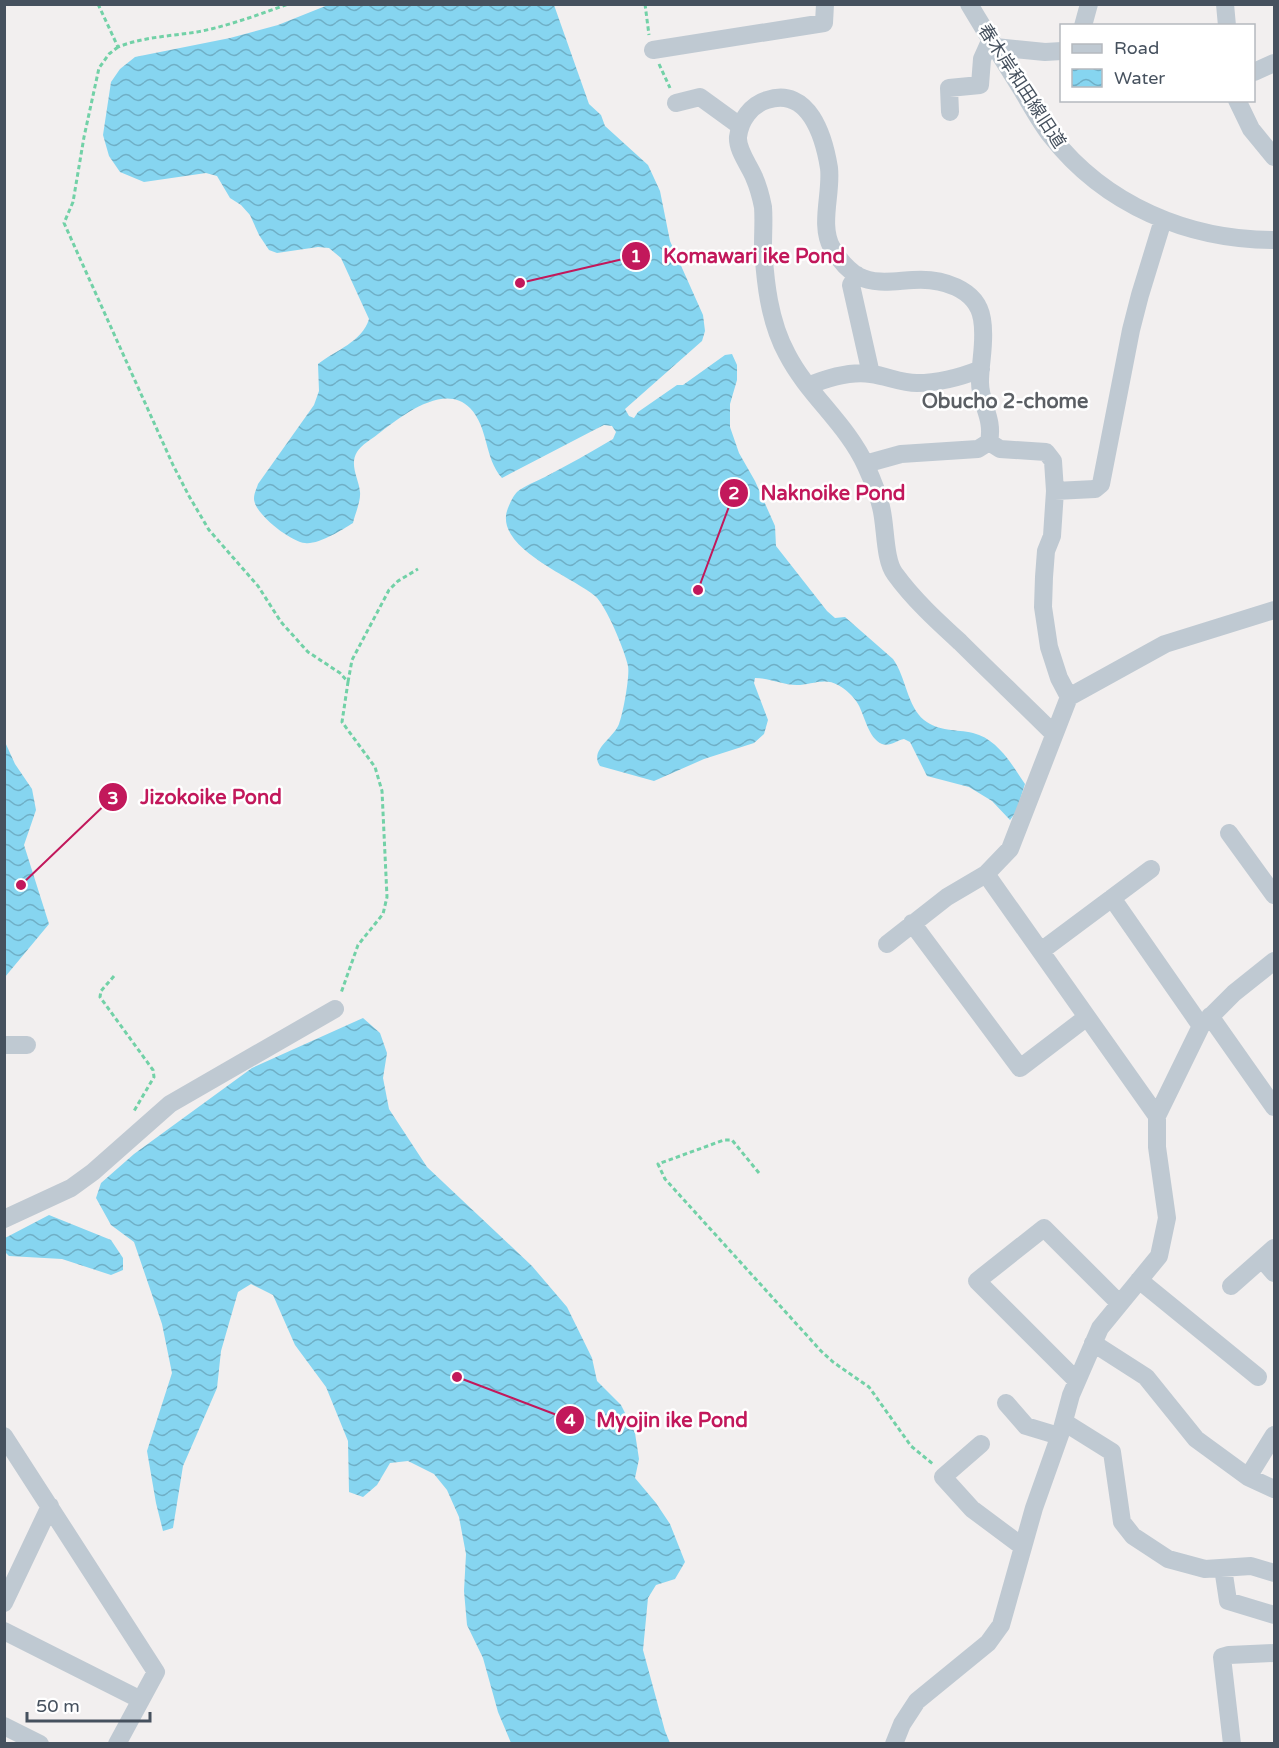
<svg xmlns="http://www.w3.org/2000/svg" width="1279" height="1748" font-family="'Varela Round','Noto Sans JP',sans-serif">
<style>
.water{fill:url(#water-waves)}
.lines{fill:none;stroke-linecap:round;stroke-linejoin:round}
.path{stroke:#72d1a7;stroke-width:3;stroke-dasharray:4.5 3;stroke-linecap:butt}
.minor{stroke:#bfc9d2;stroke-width:18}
.labels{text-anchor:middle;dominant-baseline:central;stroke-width:5;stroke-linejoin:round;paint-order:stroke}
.street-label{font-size:18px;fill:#46515e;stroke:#fff}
.neighbourhood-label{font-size:20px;font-weight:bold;fill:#5b5f64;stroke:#fff}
.leader{fill:none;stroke:#c2185b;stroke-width:2}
.callout-dot{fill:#c2185b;stroke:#fff;stroke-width:2}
.mark-label{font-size:18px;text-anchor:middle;font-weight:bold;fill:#fff}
.callout-label{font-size:20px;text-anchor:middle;font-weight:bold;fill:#c2185b;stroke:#fff;stroke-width:5;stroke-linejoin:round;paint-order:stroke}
</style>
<defs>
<pattern id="water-waves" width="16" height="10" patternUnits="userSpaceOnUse" patternTransform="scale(1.5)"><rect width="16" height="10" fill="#86d5f0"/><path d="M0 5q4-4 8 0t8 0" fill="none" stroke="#6fafc6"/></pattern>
</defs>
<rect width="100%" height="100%" fill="#f2efef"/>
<path class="water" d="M328 5H554L589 104 601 115 605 126 648 165 660 191 670 241 703 315 705 331 702 341 625 409 629 416 634 418 638 412 677 385H683L725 355 732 354 737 365V380L730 404V427L739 453 755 481 775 526 776 546 827 611 835 618 845 617 893 659C906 677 907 706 924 720 939 732 956 729 973 733 998 739 1012 765 1025 784L1016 812 1010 820 992 801 969 787 927 776 910 742 904 739C897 740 890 747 882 744 868 738 865 716 858 704 854 697 846 689 838 685 825 677 810 685 797 685 782 685 770 678 755 678L754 683 768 720 764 734 754 743 704 759 654 781 600 766C589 750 613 739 619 724 623 714 630 676 628 666 625 651 606 605 595 596 571 576 492 547 508 508 510 503 513 496 517 492 524 486 537 481 545 477 568 465 591 452 613 439L616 432 612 426 604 425 596 429 502 478C484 458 489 428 470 408 444 381 399 418 378 434 372 439 361 445 357 452 349 465 359 479 360 492 361 501 355 514 353 523 342 530 318 545 305 543 291 542 253 513 254 498 254 493 257 488 258 484L314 405 319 391 318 364C336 350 362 342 369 319L341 258 329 248 318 247 277 253 269 250 259 235 250 215 241 205 230 198 217 176 206 173 144 182 120 172 109 156 103 135 111 82 120 69 135 57 230 38 278 25Z
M5 742 15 764 32 789 36 810 24 845 49 924 5 977Z
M363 1018 380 1033 387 1053 383 1078 389 1109 427 1167 532 1266 567 1307 592 1358 597 1381 621 1405 635 1433 639 1459 635 1478 656 1503 670 1524 685 1562 675 1579 656 1585 648 1598 643 1650 665 1731 670 1743H511L498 1712 483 1658 467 1625 464 1591 466 1554 459 1517 447 1490 434 1474 408 1461 390 1463 377 1485 363 1497 349 1492 348 1441 326 1387 295 1345 273 1295 251 1284 238 1292 221 1351 217 1388 183 1466 173 1528 163 1531 156 1503 147 1451 172 1373 162 1324 134 1242 111 1225 96 1198 101 1183 134 1154 252 1068Z
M49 1215 111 1240 123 1258V1270L111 1275 62 1259 9 1256 5 1252V1238Z"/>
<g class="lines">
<path class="path" d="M98 4 118 47C143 37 171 36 197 32 228 26 258 15 288 4
M645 4 649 35
M118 47 109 54 99 68 84 137 73 202 64 223 173 465 189 496 209 530 258 586 281 622 308 652 340 673 348 682 342 722 375 767 382 791 387 897 383 914 358 945 341 993
M659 64 670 88
M348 682 352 660 389 590 398 581 418 569
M114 976 101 991 100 997 153 1070 154 1077 134 1111
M759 1173 732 1140H724L658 1164 665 1179 821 1351 833 1362 869 1387 911 1446 933 1464"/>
<path class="minor" d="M969 4C986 33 1004 61 1022 90 1031 105 1040 122 1051 136 1105 205 1188 240 1274 240
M1225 4 1227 26
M1083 26 1089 4
M995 47 1045 52 1062 51
M653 50 824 23 825 4
M1254 72 1274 63
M1237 100 1251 129 1274 157
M676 103 700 97 740 126
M950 112 949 88 980 85 982 59 991 39
M857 275 851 285 871 374
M808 386C827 378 850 371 871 374 887 376 901 383 917 383 939 383 961 377 981 369
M989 442 1000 449 1046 452 1053 461 1055 491 1052 536 1046 551 1044 577 1043 607 1049 647 1059 678 1069 697
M865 464 901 454 978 449 989 442C994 417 980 405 980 382 980 361 986 341 982 319 977 288 941 278 913 280 894 281 876 285 858 276 848 270 838 258 832 248 819 225 832 193 829 168 824 137 809 86 767 100 751 105 740 120 738 137 737 150 749 165 754 177 758 186 761 197 763 207 764 219 763 232 763 245 765 281 769 321 787 354 808 395 847 424 866 466 872 479 878 494 881 507 886 525 884 560 895 574 913 599 937 621 960 642 991 673 1023 703 1054 734
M1055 491 1095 489 1101 484 1131 330 1140 295 1163 220
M1229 833 1274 895
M986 874 1157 1116
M1112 898 1201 1026
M912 923 1020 1068 1087 1017
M887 944 947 897 986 874 1010 849 1069 697 1165 644 1274 610
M1041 951 1151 869
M1210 1016 1274 1107
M4 1045H27
M4 1219 71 1188 93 1172 170 1104 335 1009
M1262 1259 1274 1273
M1139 1280 1258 1377
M1231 1286 1274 1248
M1093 1343 1146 1377 1196 1439 1248 1477 1274 1489
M1077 1381 977 1281 1044 1228 1119 1303
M1006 1403 1026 1426 1059 1436
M1064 1422 1112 1452 1122 1522 1133 1536 1168 1559 1205 1569 1251 1566 1274 1573
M4 1436 156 1672 117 1744
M981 1444 943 1477 972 1509 1023 1547
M1248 1477 1274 1435
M1223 1568 1228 1601 1274 1615
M4 1603 50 1506
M4 1631 141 1700
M4 1726 40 1744
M894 1744 902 1724 917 1701 988 1643 1001 1625 1034 1508 1061 1432 1071 1395 1100 1328 1159 1256 1167 1218 1157 1147V1116L1201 1026 1234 993 1274 961
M1232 1744 1222 1657 1229 1655 1274 1653"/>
</g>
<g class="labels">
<g class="street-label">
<text transform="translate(1022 86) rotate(57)">春木岸和田線旧道</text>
</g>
<g class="neighbourhood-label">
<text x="1005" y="402">Obucho 2-chome</text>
</g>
</g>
<path class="leader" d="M520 283L636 256M698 590L734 493M21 885L113 797M457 1377L570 1420"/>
<g class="callout-dot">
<circle cx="520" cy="283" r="6"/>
<circle cx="698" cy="590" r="6"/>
<circle cx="21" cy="885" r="6"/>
<circle cx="457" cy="1377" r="6"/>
<circle cx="636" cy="256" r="15"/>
<circle cx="734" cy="493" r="15"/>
<circle cx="113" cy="797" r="15"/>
<circle cx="570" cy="1420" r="15"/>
</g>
<g class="mark-label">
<text x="636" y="262">1</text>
<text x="734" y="499">2</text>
<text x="113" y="804">3</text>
<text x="570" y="1426">4</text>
</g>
<g class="callout-label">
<text x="754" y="263">Komawari ike Pond</text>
<text x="833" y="500">Naknoike Pond</text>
<text x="211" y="804">Jizokoike Pond</text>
<text x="672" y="1427">Myojin ike Pond</text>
</g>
<rect width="1279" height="1748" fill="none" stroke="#46515e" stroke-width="12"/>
<rect x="1060" y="24" width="195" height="78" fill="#ffffff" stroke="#b5b9bf" stroke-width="1.5"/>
<rect x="1072" y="44" width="30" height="9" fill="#bfc9d2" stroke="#b5b9bf" stroke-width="1.5"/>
<text x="1114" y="54" font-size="18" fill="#46515e">Road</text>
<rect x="1072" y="69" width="30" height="18" fill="url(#water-waves)" stroke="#b5b9bf" stroke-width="1.5"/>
<text x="1114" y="84" font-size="18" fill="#46515e">Water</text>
<path d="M27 1712v9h123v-9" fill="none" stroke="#46515e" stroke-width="3"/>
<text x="36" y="1712" font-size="18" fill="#46515e" stroke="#ffffff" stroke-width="4.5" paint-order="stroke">50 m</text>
</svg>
